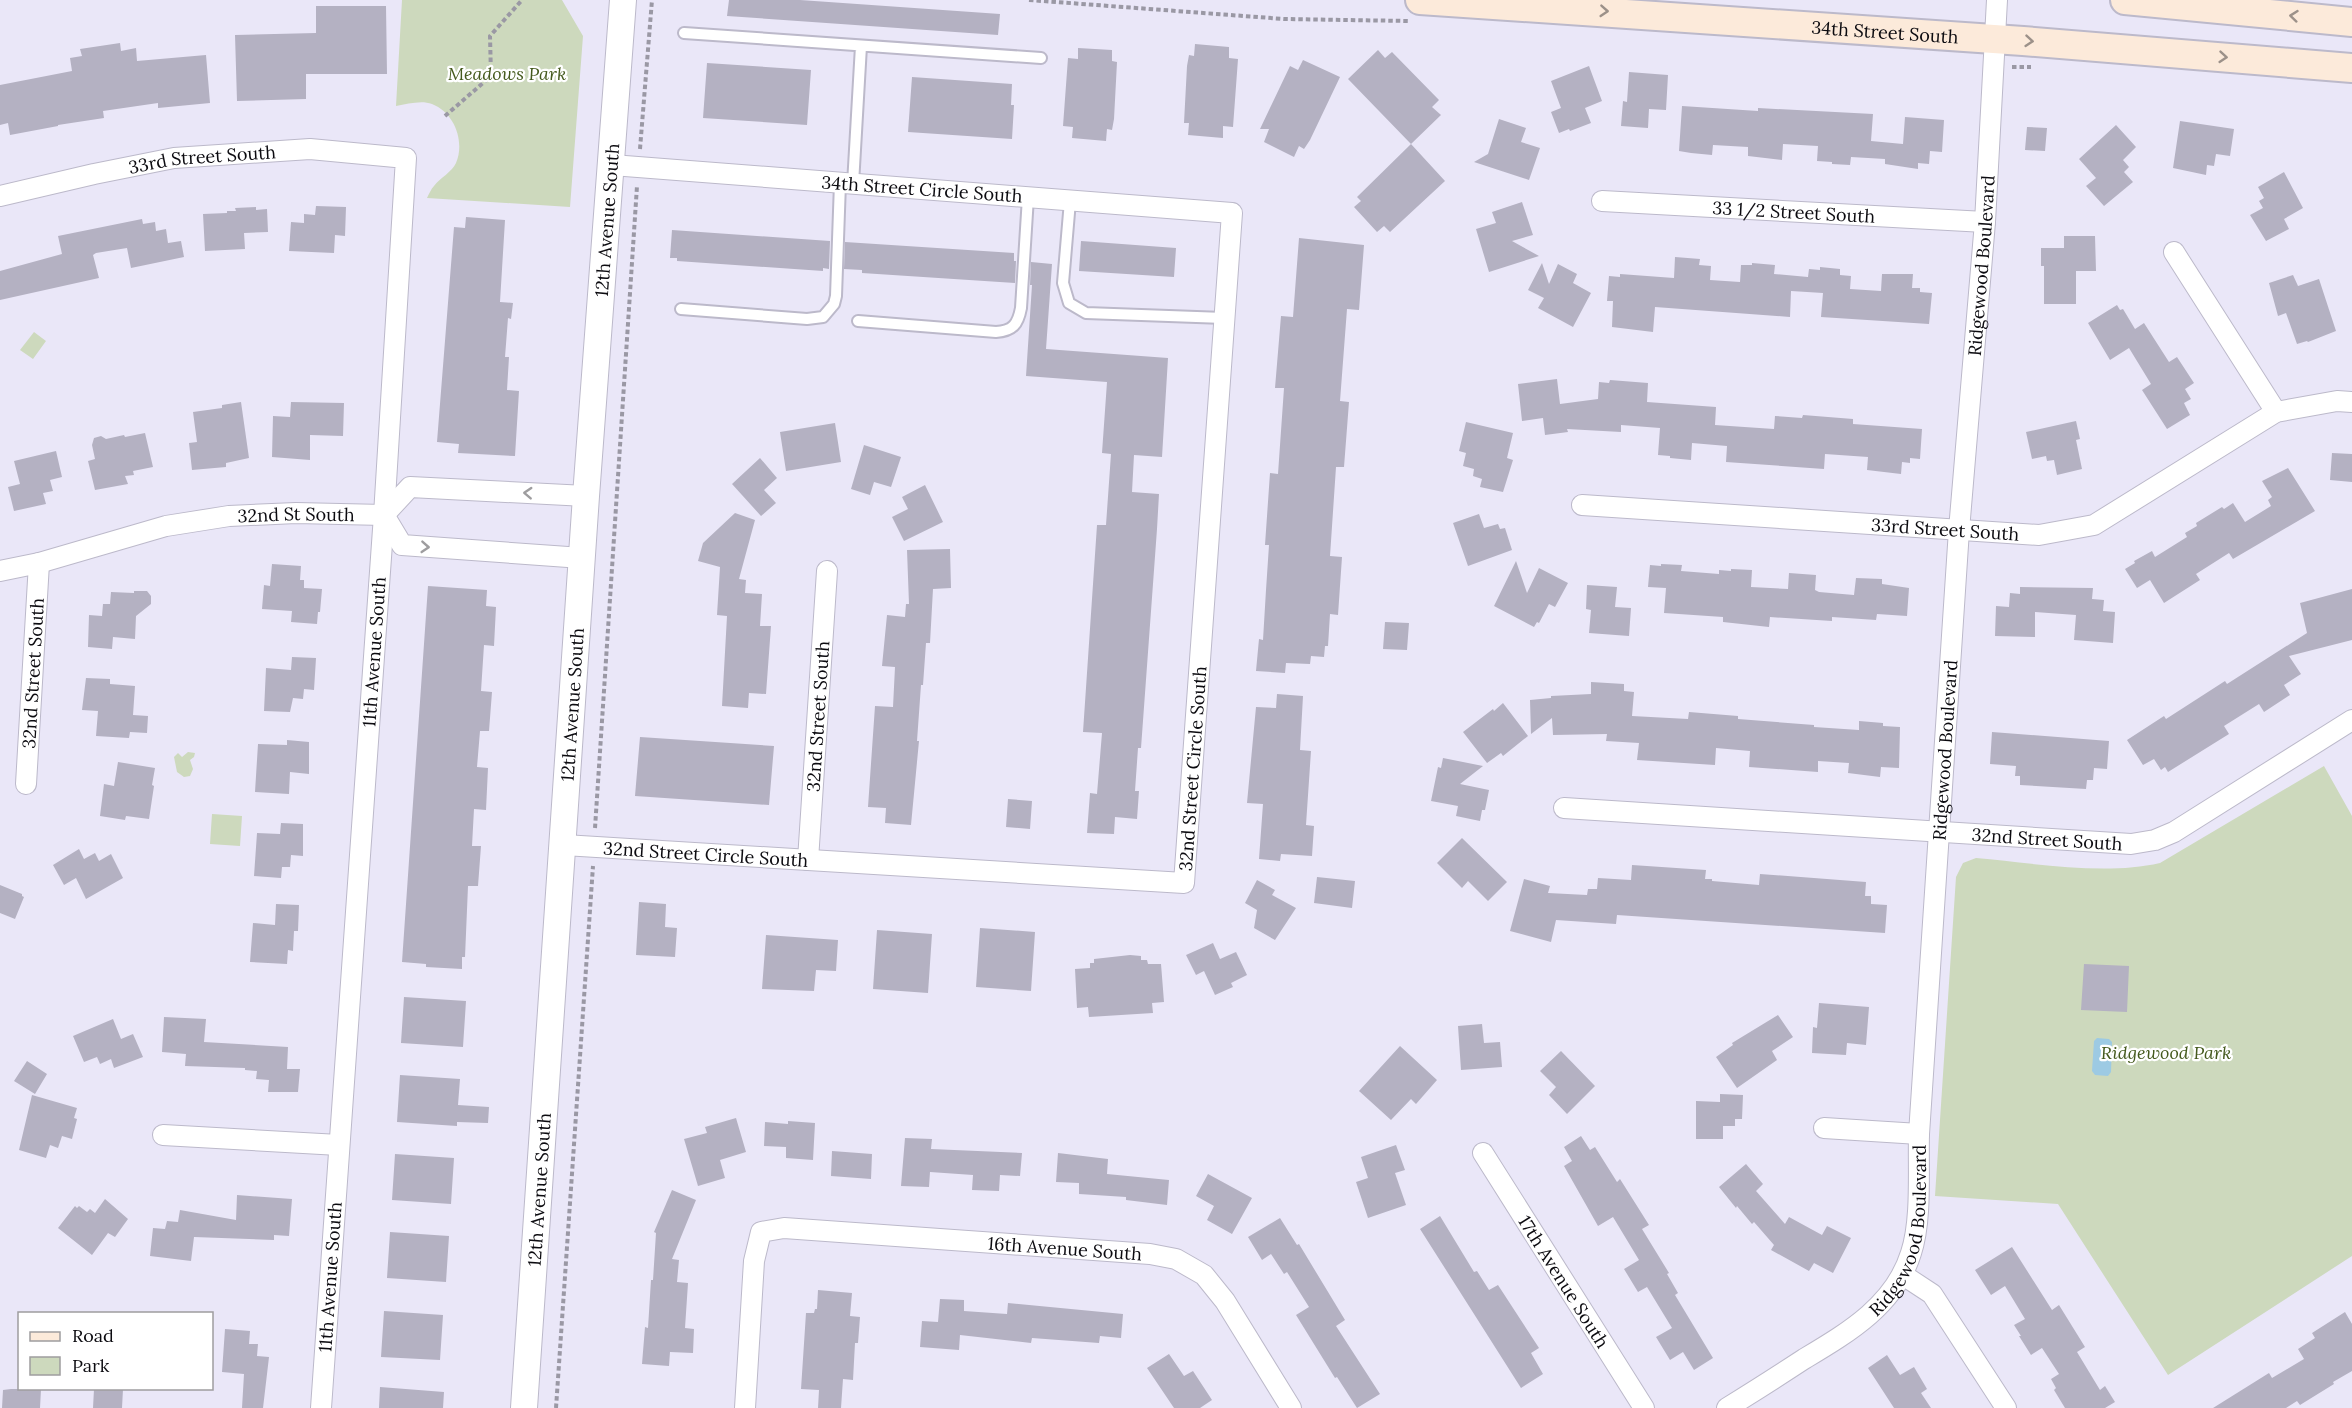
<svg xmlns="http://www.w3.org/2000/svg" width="2352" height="1408" font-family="Lora,serif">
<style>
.green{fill:#cdd9bd}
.water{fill:#9dcae3}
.building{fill:#b4b1c2}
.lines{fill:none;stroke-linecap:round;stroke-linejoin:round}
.service-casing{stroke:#bcb9ca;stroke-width:14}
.minor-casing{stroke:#bcb9ca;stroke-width:22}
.tertiary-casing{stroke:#bcb9ca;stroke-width:28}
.secondary-casing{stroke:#bcb9ca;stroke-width:32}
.path{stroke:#9a98a4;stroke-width:4;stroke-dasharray:4.5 3;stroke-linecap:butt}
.service{stroke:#fff;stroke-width:10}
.minor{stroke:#fff;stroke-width:20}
.tertiary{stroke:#fff;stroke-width:26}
.secondary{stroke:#fceada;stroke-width:28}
.oneway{stroke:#9c9189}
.oneway2{stroke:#9e9d9f}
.labels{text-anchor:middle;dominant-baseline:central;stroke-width:4.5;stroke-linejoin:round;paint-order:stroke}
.street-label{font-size:18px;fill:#0c0b10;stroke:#fff}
.park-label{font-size:18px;font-style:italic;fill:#455a1d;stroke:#fff}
</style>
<rect width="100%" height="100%" fill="#eae7f8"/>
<path class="green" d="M402 0H562L583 36 570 207 427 198C429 194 431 189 434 186 440 178 452 172 456 163 465 142 455 113 432 104 421 100 408 104 396 106Z
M34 332 46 341 33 359 20 350Z
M188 752 195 753 194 757 190 760 193 769 190 776 184 777 177 772 174 757 178 753 182 757Z
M2324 766 2352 816V1256L2168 1375 2058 1204 1935 1196 1956 877 1963 863 1976 858C2034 863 2104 876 2160 863Z
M212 814 242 816 240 846 210 844Z"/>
<path class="water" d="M2097 1038 2109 1039 2112 1042 2111 1072 2108 1076 2095 1075 2092 1071 2094 1041Z"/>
<path class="building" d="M729 0H800L1000 14 998 35 727 16Z
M316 6H386L387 74H306V99L237 101 235 35 316 33Z
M120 43 121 51 136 48 137 61 206 55 210 103 158 108V103L103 111 104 118 58 125V126L10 135 8 123 0 125V85L72 71 70 58 82 56 80 49Z
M1195 44 1229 47V58L1238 59 1233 127 1223 126V138L1188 135 1189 123H1184L1187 66 1189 55 1194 56Z
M1078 48 1112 50V61L1117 62 1114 119 1112 130 1107 129 1106 141 1072 138 1073 127 1063 126 1068 58 1078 59Z
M1378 50 1385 58 1392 52 1439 100 1432 107 1441 115 1411 144 1348 79Z
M1303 60 1340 77 1310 140 1304 149 1299 146 1294 157 1264 142 1269 129H1260L1290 66 1298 70Z
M707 63 811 70 807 125 703 118Z
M1589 66 1602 101 1585 108 1591 123 1570 131 1569 129 1559 133 1551 112 1561 108 1551 81Z
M1629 72 1668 75 1666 110 1649 109 1648 128 1621 126 1623 101 1627 102Z
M912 77 1012 84 1011 105H1014L1012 139 908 132Z
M1682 106 1758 111V108L1873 114 1871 141 1903 144 1905 117 1944 120 1942 152 1930 151 1929 164 1918 163V169L1885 164V159L1851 157 1850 165 1832 164V162L1817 161 1818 146 1783 144 1782 160 1748 156V147L1713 145 1712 155 1691 153 1679 151Z
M1499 119 1526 128 1521 142 1540 148 1529 180 1474 162 1488 154Z
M2180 121 2234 129 2230 156 2216 154 2214 166 2207 165 2206 175 2173 168Z
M2116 125 2136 147 2123 160 2129 167 2124 172 2133 182 2104 206 2086 186 2096 178 2079 159Z
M2027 127 2047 128 2045 151 2025 150Z
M1411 144 1445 181 1390 232 1384 226 1377 232 1354 207 1361 201 1357 197Z
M2284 172 2303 208 2284 219 2289 229 2266 241 2250 215 2263 208 2259 201 2264 198 2258 187Z
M1522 202 1533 235 1512 241 1539 256 1489 272 1476 229 1496 223 1492 212Z
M316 206 346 207 345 236 335 235 334 253 289 251 291 222 304 223V214L315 215Z
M256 207V210L267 209 268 232 244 233 245 249 205 251 203 214 227 213V211H236L235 208Z
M466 217 505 220 500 302 513 303 511 319 508 318 505 357H509L507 390 519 391 515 456 458 453 459 444 437 442 454 227 465 228Z
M142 219 143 224 155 222 156 231 166 229 168 243 181 241 184 257 131 268 127 248 96 253 93 255 99 278 0 300V271L62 254 58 236Z
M672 230 830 241 829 269 823 268V271L677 261V258H670Z
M2064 236H2095L2096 271H2076V304H2044V266H2041V248H2064Z
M1299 238 1364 245 1359 310 1347 309 1340 401 1349 402 1344 467H1336L1330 556 1342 557 1338 615 1330 614 1328 646H1325L1324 657 1311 656 1310 664 1286 663 1285 673 1256 671 1259 639 1263 640 1266 590 1269 545H1265L1270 473 1278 474 1284 388H1275L1281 316 1293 317Z
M1081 241 1176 248 1174 277 1079 271Z
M845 242 1014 253V261H1016L1015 283 862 273V270L844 269Z
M1675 257 1700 259 1699 265 1711 266 1710 280 1740 282 1741 265H1752V263L1775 265 1774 274 1808 277 1809 269 1820 270V267L1840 269V275L1851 276 1850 289 1881 291 1882 274H1913L1912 288H1920V292L1932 293 1929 324 1821 317 1823 293 1791 291 1790 317 1655 307 1653 332 1612 327 1613 301H1607L1609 276 1620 277V274L1674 278Z
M1031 262 1052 264 1046 349 1168 358 1162 457 1134 455 1132 492 1159 494 1157 529 1141 748H1138L1135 791H1139L1137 819 1115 817 1114 834 1087 833 1090 793 1097 794 1102 733 1083 732 1097 525H1106L1111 454 1102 453 1107 382 1026 376 1032 285H1030Z
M1542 263 1549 284 1558 264 1577 274 1573 283 1591 293 1573 327 1538 308 1544 298 1528 290Z
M2293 275 2298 286 2319 279 2336 331 2308 342 2307 341 2297 344 2286 313 2278 316 2269 283Z
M2117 305 2120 310 2123 309 2135 329 2144 323 2169 362 2177 357 2194 383 2185 389 2191 399 2184 403 2190 415 2167 429 2142 390 2151 384 2129 348 2110 360 2088 323Z
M1557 379 1560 404 1598 399 1599 382 1609 383 1610 380 1648 383 1647 402 1716 407 1715 425 1774 429 1775 416 1802 418 1803 415 1853 419V424L1922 429 1920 459 1910 458V463L1902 462 1901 474 1867 470 1868 457 1825 454 1824 469 1726 462 1727 446 1692 443 1691 460 1670 458V456L1658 455 1660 428 1621 425V432L1567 429 1568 432 1545 435 1543 418 1522 421 1518 384Z
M241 402 249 458 226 463V467L192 470 189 443 197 442 193 412 222 408V405Z
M291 402 344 403 343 436 310 435V460L272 457 273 416 290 417Z
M2076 421 2080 439 2076 440 2082 469 2057 475 2054 460 2047 461 2046 456 2032 459 2026 432Z
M1466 422 1513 433 1507 458 1513 460 1503 492 1480 487 1482 479 1473 476 1474 469 1463 466 1466 453 1459 451Z
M835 423 841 462 786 471 780 432Z
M145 433 153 467 133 471 134 475 125 476 128 484 95 490 88 461 95 459 92 445 94 438 101 436 106 439 124 435 125 437Z
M864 445 901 457 891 487 874 482 870 495 851 489Z
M56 451 62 477 50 480 53 491 43 493 46 504 14 511 8 487 20 484 14 461Z
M2332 453 2352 454V482L2330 480Z
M760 458 777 478 764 490 776 503 761 516 732 484Z
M2288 468 2315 511 2233 559 2229 553 2196 574 2200 580 2164 603 2150 580 2137 588 2125 569 2135 563 2134 561 2152 551 2155 557 2187 537 2185 533 2197 526 2196 523 2222 507 2224 509 2233 503 2245 522 2271 506 2268 500 2272 497 2262 481Z
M925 485 943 522 904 541 892 517 908 509 902 497Z
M735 513 755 520 739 579 746 580 745 593 762 594 760 626H771L766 694 749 693 748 708 722 706 727 616 717 615 720 567 698 561 703 543Z
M1479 514 1484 528 1498 524 1500 529 1505 528 1512 550 1468 566 1453 523Z
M950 549 951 588 933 589 930 643H926L923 685H921L917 741H919L911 825 885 823 886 808 868 807 875 706 893 707 895 667 882 666 887 615 905 617 906 604H909L907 550Z
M1516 561 1527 593 1539 568 1568 583 1555 607 1549 604 1539 623 1537 622 1534 627 1494 606Z
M272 564 301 566 300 580H304V588L322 589 320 612H318L317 624 291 622 292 611 262 609 264 585 270 586Z
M1661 564 1682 565 1681 571 1719 574V570L1731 571V569L1752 570 1751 587 1788 589 1789 573 1816 575 1815 590 1819 592 1854 595 1856 578 1882 579V584L1909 588 1907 616 1877 614 1876 620 1832 617V621L1770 617 1769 627 1723 622V617L1664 613 1666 588 1648 587 1650 565 1661 566Z
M1587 585 1617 587 1615 607 1631 608 1629 636 1589 633 1591 610 1586 609Z
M428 586 487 590 486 606 496 607 494 646 484 645 481 691 492 692 489 731H480L477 767 488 768 486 810 474 809 472 846H481L478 886H468L465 957H462V969L426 967V964L402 962Z
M2020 587 2093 588 2092 599 2104 600 2103 611 2115 612 2113 643 2074 640 2076 615 2035 612V637L1995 636 1996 606 2009 607 2010 593 2020 594Z
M2352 589V640L2289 656 2301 674 2284 685 2290 695 2264 712 2259 704 2224 726 2229 734 2168 772 2165 767 2161 770 2154 759 2143 765 2127 740 2164 716 2166 719 2225 681 2227 684 2307 633 2300 603Z
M134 591H147L151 596V604L136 616 135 639 113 637 112 649 88 647 89 615 102 616 103 604H110L111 592 134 593Z
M1385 622 1409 623 1407 650 1383 649Z
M292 657 316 658 314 690 304 689 303 699 293 698 290 712 264 711 266 668 291 670Z
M86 678 110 679V684L135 686 133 715 148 716 147 733 130 732 129 738 96 736 98 711 82 710Z
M1591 682 1624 684V691L1634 692 1632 716 1688 719 1689 712 1738 716V719L1814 725V727L1859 730V721L1883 723V726L1900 727 1899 768 1881 767 1880 777 1848 773 1849 763 1818 761V772L1749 767 1750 751 1716 748 1715 765 1637 760 1639 743 1606 741 1607 734 1553 735 1552 718 1531 734 1530 700 1551 698V696L1591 694Z
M1277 694 1303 696 1300 750 1311 751 1306 825 1314 826 1312 856 1281 854 1280 861 1259 859 1263 804 1247 803 1256 707 1276 708Z
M1503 703 1528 736 1503 756 1501 753 1487 763 1463 732 1493 709 1494 711Z
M1992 732 2109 741 2107 769 2094 768 2093 780H2087L2086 789 2020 785V776H2015L2016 766 1990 764Z
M640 737 774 746 769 805 635 796Z
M287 740 309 742V774L290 772 289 794 255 792 258 744 287 745Z
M1443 758 1483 766 1460 784 1489 790 1485 810H1482L1480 821 1456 816 1458 806 1431 801 1438 767 1441 768Z
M118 762 155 768 152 785 154 786 149 819 126 816 125 820 100 816 104 784 114 786Z
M1008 799 1032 801 1030 829 1006 827Z
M281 823 303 824V856L291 855 290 867H282L281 878 254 876 257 833 280 834Z
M1462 838 1507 882 1488 901 1468 881 1462 888 1437 863Z
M79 849 84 859 95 853 99 861 111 854 123 878 86 899 76 878 64 885 53 865Z
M1632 865 1706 870 1705 879H1712V881L1759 885 1760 874 1866 882 1865 896H1871V904L1887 905 1885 933 1617 915 1616 924 1556 920 1551 942 1510 931 1524 879 1550 886 1548 893 1587 895 1588 889H1597L1598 878 1631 880Z
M1317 877 1355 881 1352 908 1314 903Z
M1257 880 1275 890 1272 895 1296 908 1275 940 1254 928 1257 910 1245 903Z
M0 885 22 894V896L24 897 15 919 0 913Z
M639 902 666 904 665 927 677 928 675 957 636 955Z
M276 904 299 905 298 931H294L293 951 288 950 287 964 250 962 253 923 275 925Z
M980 928 1035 932 1031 991 976 987Z
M877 930 932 934 928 993 873 989Z
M766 935 838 940 836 971 816 970 814 991 762 989Z
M1213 943 1220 959 1236 952 1247 975 1231 983 1233 987 1215 995 1204 971 1196 975 1186 955Z
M1130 955 1141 956V960H1147L1148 964H1161L1164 1002 1152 1003 1153 1013 1089 1017 1088 1007 1077 1008 1075 969 1090 968V963H1094V959Z
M2084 964 2129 966 2127 1012 2081 1010Z
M404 997 466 1001 463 1047 401 1043Z
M1819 1003 1869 1007 1866 1045 1847 1043 1846 1055 1812 1053 1813 1027 1817 1028Z
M1778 1015 1793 1037 1772 1051 1777 1060 1737 1088 1716 1057 1733 1045 1732 1043Z
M164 1017 206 1019 204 1042 288 1047 287 1069H300L298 1092H268L269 1080 256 1079 257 1071 245 1070V1068L185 1066 186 1054 162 1052Z
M113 1019 121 1039 133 1034 143 1057 114 1068 111 1059 100 1064 97 1057 84 1062 73 1036Z
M1482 1024 1484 1043 1500 1042 1502 1067 1461 1070 1458 1026Z
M1400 1046 1437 1080 1416 1104 1411 1099 1391 1120 1359 1091Z
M1561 1051 1595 1086 1567 1114 1549 1095 1556 1087 1540 1071Z
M27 1061 47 1074 35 1094 14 1081Z
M400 1075 460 1079 458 1105 489 1107 488 1123 457 1122V1126L397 1122Z
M1720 1094 1743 1095 1742 1119H1735V1126H1723V1139H1696V1101L1720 1102Z
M32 1095 77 1108 74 1118 77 1119 72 1139 62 1136 58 1148 50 1145 46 1158 19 1150Z
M736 1118 746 1152 720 1160 725 1178 698 1186 684 1139 707 1133 705 1127Z
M788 1121 815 1123 813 1160 786 1158V1147L764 1146 765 1122 788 1124Z
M1581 1136 1590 1150 1595 1147 1617 1182 1620 1179 1649 1225 1642 1229 1669 1273 1667 1274 1678 1293 1675 1295 1713 1358 1694 1370 1683 1352 1670 1360 1656 1337 1672 1328 1647 1287 1638 1292 1624 1269 1639 1260 1613 1217 1598 1226 1564 1166 1572 1161 1564 1147Z
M905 1138 932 1139 931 1149 1022 1153 1020 1176 1000 1175 999 1191 972 1190 973 1175 930 1172 929 1187 901 1186Z
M1396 1145 1405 1170 1395 1173 1406 1205 1368 1218 1356 1182 1368 1178 1361 1157Z
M832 1151 872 1154 871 1179 831 1176Z
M1058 1153 1108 1159 1107 1174 1169 1180 1167 1205 1126 1200V1197L1079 1194V1183L1056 1182Z
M395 1154 454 1158 451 1204 392 1200Z
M1746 1164 1763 1184 1756 1191 1785 1224 1789 1217 1822 1235 1827 1226 1851 1238 1833 1273 1814 1263 1809 1271 1771 1250 1774 1245 1754 1222 1752 1224 1737 1206 1736 1208 1719 1187Z
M1208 1174 1252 1198 1232 1234 1207 1220 1214 1206 1196 1196Z
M672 1190 696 1200 672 1259 679 1260 677 1282 688 1283 685 1328 694 1329 693 1353 670 1352 669 1366 642 1364 645 1327 648 1328 651 1280H653L656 1233 654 1232Z
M237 1195 292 1199 289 1236 274 1235V1240L194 1237 191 1261 150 1256 153 1228 165 1229 167 1221 178 1222 180 1210 236 1220Z
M105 1199 128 1219 115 1237 108 1233 92 1255 58 1228 75 1206 77 1208 79 1206 87 1212 90 1209 95 1213Z
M1440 1216 1474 1272 1477 1271 1489 1290 1498 1285 1539 1348 1531 1353 1543 1374 1521 1388 1420 1229Z
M1280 1218 1297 1245 1299 1244 1345 1320 1336 1326 1380 1394 1357 1408 1337 1377 1335 1378 1296 1315 1309 1307 1287 1272 1284 1274 1271 1254 1262 1260 1248 1237Z
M390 1232 449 1236 446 1282 387 1278Z
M2012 1247 2052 1310 2059 1305 2085 1347 2077 1352 2100 1390 2105 1386 2115 1402 2105 1408H2065L2054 1390 2056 1388 2051 1379 2059 1374 2042 1348 2031 1355 2019 1336H2021L2014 1325 2025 1319 2005 1286 1991 1295 1975 1270Z
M818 1290 852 1293 850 1316 860 1317 858 1343H855L853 1380 843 1379 841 1408H818L819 1390 801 1389 806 1313H814L815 1309H817Z
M940 1299 964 1300V1311L1007 1314 1008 1303 1123 1314 1121 1338 1100 1336 1099 1343 1032 1338 1031 1343 960 1335 959 1350 920 1347 922 1321 938 1322Z
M384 1311 443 1315 440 1360 381 1357Z
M2345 1312 2352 1324V1371L2333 1382 2334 1384 2300 1405 2297 1401 2286 1408H2213L2269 1373 2272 1378 2304 1359 2298 1349 2315 1338 2312 1333Z
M225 1329 250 1331 249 1344H258L257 1356 269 1357 263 1408H242L244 1374 222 1372Z
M1169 1354 1184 1376 1193 1371 1212 1400 1200 1408H1174L1147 1368Z
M1887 1355 1900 1375 1914 1367 1927 1389 1921 1393 1931 1408H1894L1868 1368Z
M380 1387 444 1392 443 1408H379Z
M11 1389H41L40 1408H2L3 1390Z
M94 1389H123L122 1408H93Z"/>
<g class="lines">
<defs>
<path id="service" d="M684 33 1041 58
M853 184 861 46
M1070 201 1063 283 1069 303 1086 313 1224 318
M681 309 807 319 823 317 834 304 836 296 840 183
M858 321 996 332C1013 331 1018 324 1021 308L1028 197"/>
<g id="minor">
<path id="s1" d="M0 196 94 174 174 158 310 149 406 158 384 515 321 1408"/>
<path id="s2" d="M1602 201 1985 222"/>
<path d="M2174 252 2276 412"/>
<path id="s3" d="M1582 505 2039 535 2094 525 2276 412 2337 401 2352 402"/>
<path d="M384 515 402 545 582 558"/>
<path id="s4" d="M0 571 39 563 166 526 229 516 296 513 384 515 410 487 586 496"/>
<path id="s5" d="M26 784 39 563"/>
<path id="s6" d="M1564 808 2131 844 2155 840 2174 832 2352 720"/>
<path id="s7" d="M564 845 1184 883 1232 213 612 165"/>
<path id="s8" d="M808 860 827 571"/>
<path d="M1824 1128 1919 1134"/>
<path d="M163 1135 339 1145"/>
<path id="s9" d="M1483 1153 1644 1408"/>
<path d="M1903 1275 1932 1294 2006 1408"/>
<path id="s10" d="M745 1408 754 1261 761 1232 784 1228 1150 1254 1176 1259 1204 1275 1225 1301 1291 1408"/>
<path id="s11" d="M1727 1408C1753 1392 1778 1376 1804 1359 1849 1332 1895 1305 1911 1253 1922 1220 1918 1169 1919 1134L1959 530 1985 222 1997 0"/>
</g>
<g id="tertiary">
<path id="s12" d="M524 1408 586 496 623 0"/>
</g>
<g id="secondary">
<path id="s13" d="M1420 0 2023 41 2352 68"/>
<path d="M2125 0 2352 22"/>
</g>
</defs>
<use href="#service" class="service-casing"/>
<use href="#minor" class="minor-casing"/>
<use href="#tertiary" class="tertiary-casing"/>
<use href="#secondary" class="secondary-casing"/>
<path class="path" d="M1029 0 1284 19 1409 21
M2012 67H2031
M445 116 491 76 490 36 522 0
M640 149 652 0
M595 828 637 186
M556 1408 593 866"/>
<use href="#service" class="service"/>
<use href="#minor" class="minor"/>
<use href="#tertiary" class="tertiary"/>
<use href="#secondary" class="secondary"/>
</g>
<defs><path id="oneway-chevron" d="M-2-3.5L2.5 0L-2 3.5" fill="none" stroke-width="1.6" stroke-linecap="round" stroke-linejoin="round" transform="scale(1.5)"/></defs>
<g class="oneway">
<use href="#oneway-chevron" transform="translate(1604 11) rotate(4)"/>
<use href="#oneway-chevron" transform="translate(2294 16) rotate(-174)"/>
<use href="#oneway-chevron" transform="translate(2029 41) rotate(5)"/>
<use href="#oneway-chevron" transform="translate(2223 57) rotate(5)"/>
</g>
<g class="oneway2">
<use href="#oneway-chevron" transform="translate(528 493) rotate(-177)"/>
<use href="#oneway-chevron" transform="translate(425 547) rotate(4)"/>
</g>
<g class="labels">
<g class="street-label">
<text stroke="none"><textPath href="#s13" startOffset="466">34th Street South</textPath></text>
<text stroke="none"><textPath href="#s1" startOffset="206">33rd Street South</textPath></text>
<text transform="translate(922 189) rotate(4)">34th Street Circle South</text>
<text stroke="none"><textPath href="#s2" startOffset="192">33 1/2 Street South</textPath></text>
<text stroke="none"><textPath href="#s12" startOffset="1191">12th Avenue South</textPath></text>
<text stroke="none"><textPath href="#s11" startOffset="1236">Ridgewood Boulevard</textPath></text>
<text stroke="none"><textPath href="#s4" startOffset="303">32nd St South</textPath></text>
<text stroke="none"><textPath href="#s3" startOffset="364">33rd Street South</textPath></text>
<text transform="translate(374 652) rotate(-86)">11th Avenue South</text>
<text stroke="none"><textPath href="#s5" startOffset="111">32nd Street South</textPath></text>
<text stroke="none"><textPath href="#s12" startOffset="705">12th Avenue South</textPath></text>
<text stroke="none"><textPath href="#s8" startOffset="144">32nd Street South</textPath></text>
<text stroke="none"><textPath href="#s11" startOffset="750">Ridgewood Boulevard</textPath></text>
<text stroke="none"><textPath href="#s7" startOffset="736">32nd Street Circle South</textPath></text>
<text stroke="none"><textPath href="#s6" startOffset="484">32nd Street South</textPath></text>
<text stroke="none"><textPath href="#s7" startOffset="142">32nd Street Circle South</textPath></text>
<text stroke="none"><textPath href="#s12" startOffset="219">12th Avenue South</textPath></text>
<text stroke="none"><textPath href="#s11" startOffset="264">Ridgewood Boulevard</textPath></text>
<text stroke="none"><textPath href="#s10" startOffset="482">16th Avenue South</textPath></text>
<text transform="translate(330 1277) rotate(-86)">11th Avenue South</text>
<text stroke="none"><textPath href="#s9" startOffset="152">17th Avenue South</textPath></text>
</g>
<g class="park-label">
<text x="507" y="73">Meadows Park</text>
<text x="2166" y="1052">Ridgewood Park</text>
</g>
</g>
<rect x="18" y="1312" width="195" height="78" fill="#ffffff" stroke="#9e9d9f" stroke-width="1.5"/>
<rect x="30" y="1332" width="30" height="9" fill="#fceada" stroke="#9e9d9f" stroke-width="1.5"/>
<text x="72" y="1342" font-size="18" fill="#0c0b10">Road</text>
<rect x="30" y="1357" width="30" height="18" fill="#cdd9bd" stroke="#9e9d9f" stroke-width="1.5"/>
<text x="72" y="1372" font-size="18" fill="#0c0b10">Park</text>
</svg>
